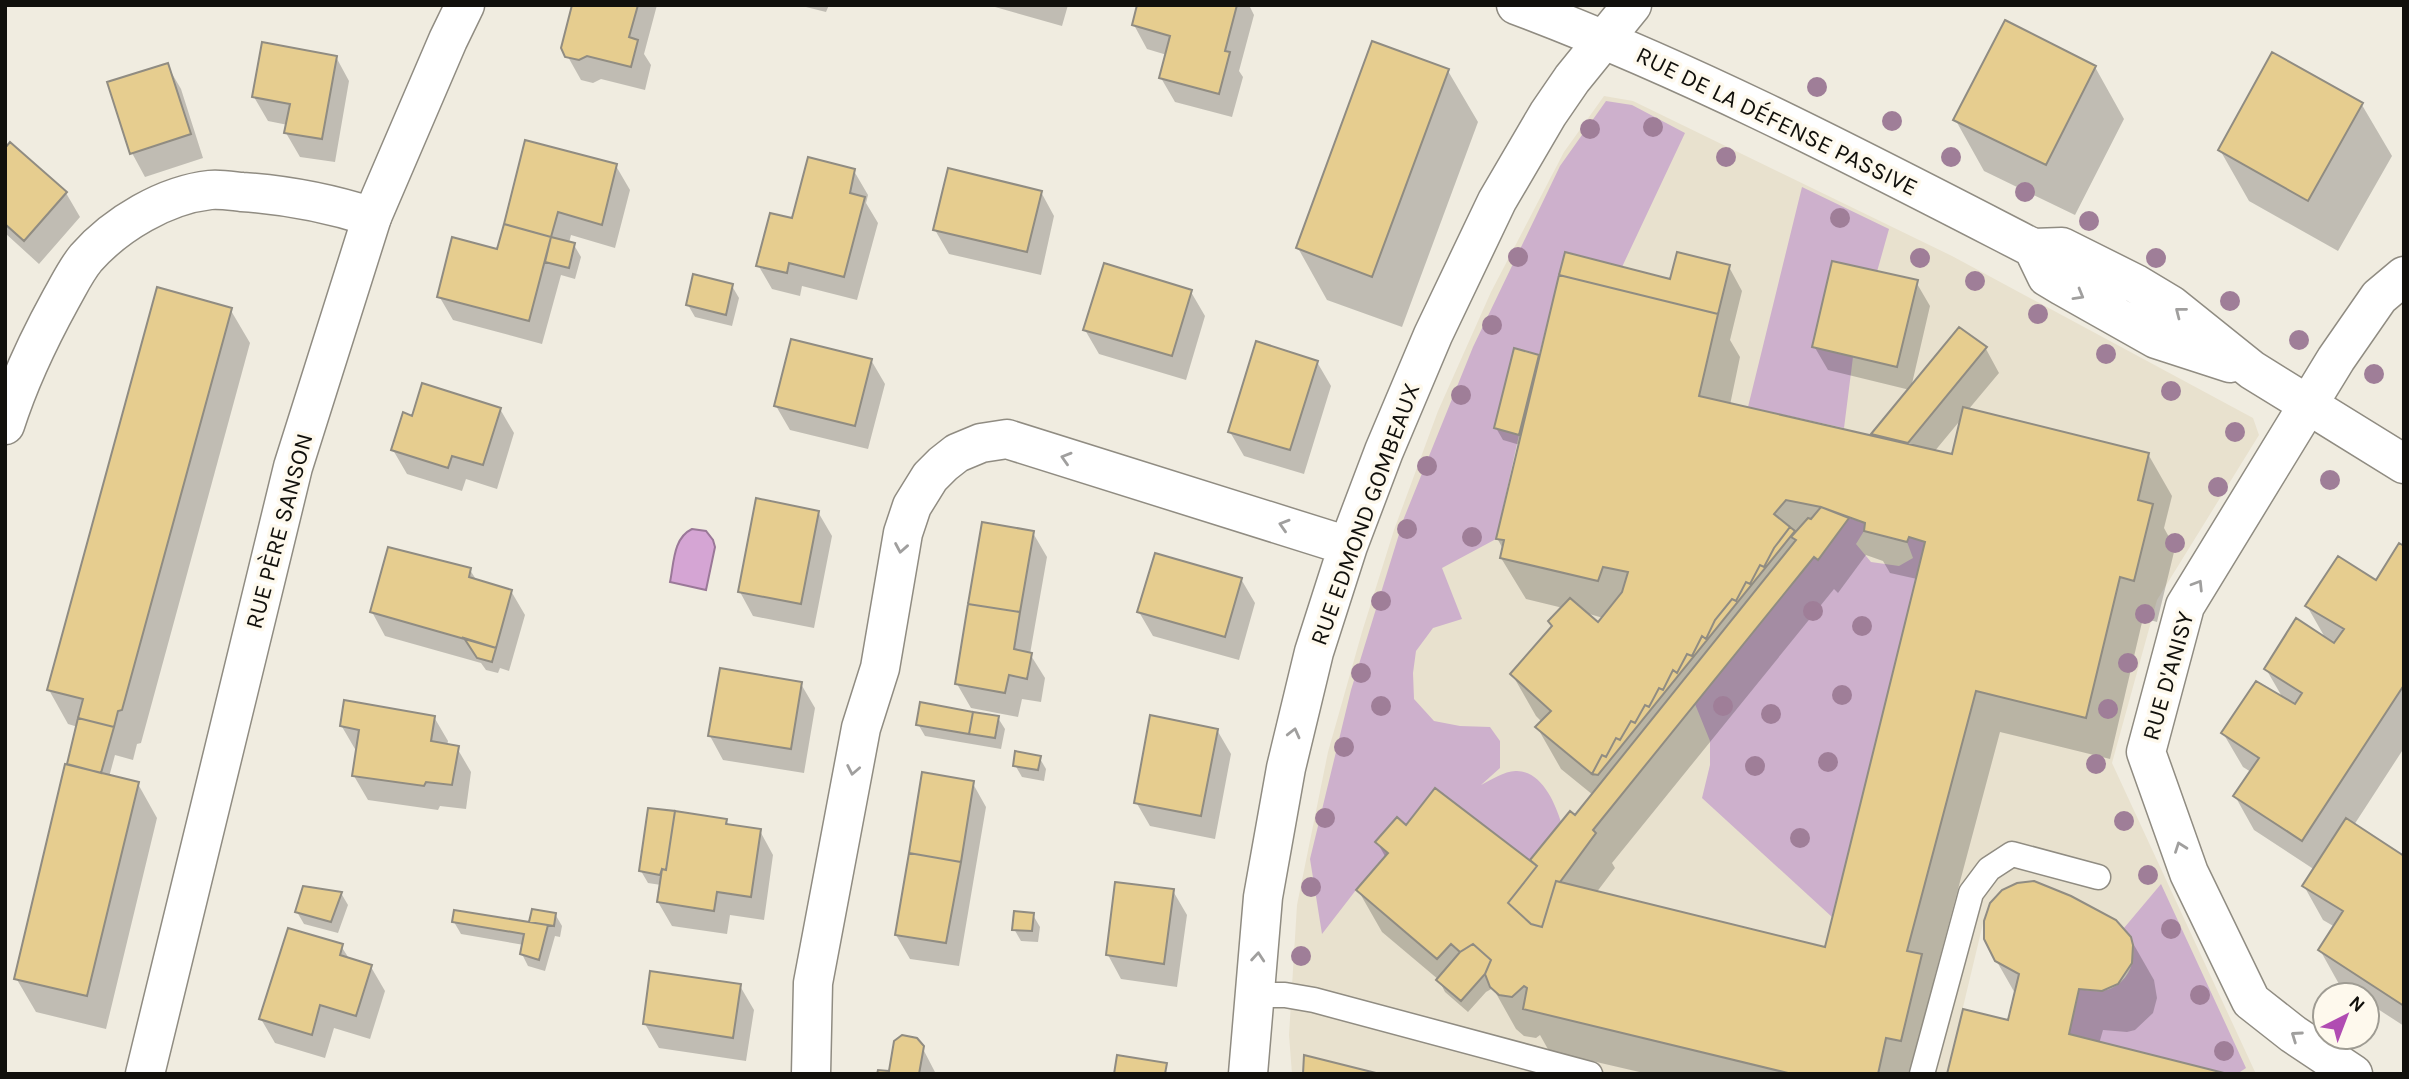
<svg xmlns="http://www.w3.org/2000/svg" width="2409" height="1079" font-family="Karla,sans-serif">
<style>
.built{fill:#e8e1ce}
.green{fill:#cdb0cc}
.water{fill:#d5a5d4;stroke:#9a7898;stroke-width:2}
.shadow{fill:#0003;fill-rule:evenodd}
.building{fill:#e6cd8f;stroke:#908c82;stroke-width:2}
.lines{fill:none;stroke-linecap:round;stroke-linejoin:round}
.lane-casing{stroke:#908c82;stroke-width:27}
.street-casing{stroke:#908c82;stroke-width:41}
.secondary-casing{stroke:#908c82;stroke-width:41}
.lane{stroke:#fff;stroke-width:24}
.street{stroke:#fff;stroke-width:38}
.secondary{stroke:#fff;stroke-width:38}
.tree{fill:#9f7e98}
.oneway{stroke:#a09f9e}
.labels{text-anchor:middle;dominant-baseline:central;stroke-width:7;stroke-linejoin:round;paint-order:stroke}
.street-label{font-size:24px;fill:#11100c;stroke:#fef9ed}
</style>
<rect width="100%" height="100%" fill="#f0ece0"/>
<path class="built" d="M1604 96 1633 101 1952 256 2253 418 2259 435 2157 600 2112 763 2256 1074H2228L2079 989 2102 991 2111 989 2125 978 2132 963 2131 937 2116 920 2071 896 2034 881 2017 883 2002 890 1995 896 1986 911 1947 1074H1292L1289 1035 1297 905 1328 752 1362 632 1394 530 1438 411 1491 292 1564 152Z"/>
<path class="green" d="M1606 101 1632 105 1685 133 1622 267 1565 253 1539 355 1515 348 1495 428 1519 435 1496 539 1442 568 1462 619 1433 628 1416 651 1413 673 1414 699 1434 721 1460 726 1490 727 1500 741V768L1481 785C1491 780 1506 770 1517 771 1542 772 1555 803 1561 822L1530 860 1435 788 1406 825 1397 817 1375 842 1388 853 1356 890 1322 934 1310 859 1351 690 1404 518 1473 347 1560 166Z
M1802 187 1889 229 1853 357 1844 428 1748 407Z
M1849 518 1865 523 1864 531 1856 544 1871 562 1899 566 1913 558 1907 542 1909 537 1925 542 1832 917 1702 798 1710 765V741L1695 704 1814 557 1818 559Z
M2161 884 2246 1068 2237 1074H2228L2069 1034 2079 989C2090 991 2102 993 2112 988 2135 977 2140 946 2124 928Z"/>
<path class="water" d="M692 529 706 531 713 540 715 547 706 590 670 582C674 563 673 538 692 529Z"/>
<path class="shadow" d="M574 5H657L644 54 651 65 645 90 601 79 593 83 581 80 563 48Z
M798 5H829L826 12Z
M988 5H1068L1062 26Z
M1139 5H1249L1254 15 1239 71 1243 77 1232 117 1175 102 1161 78 1167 55 1147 49 1134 25Z
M336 57 349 81 335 162 300 157 286 133 288 125 268 121 254 97Z
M167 65 181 89 203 158 145 177 132 153Z
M2095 67 2124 119 2075 215 1984 171 1955 119Z
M1448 71 1478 122 1402 327 1327 300 1298 248Z
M2362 105 2392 156 2338 251 2249 201 2220 150Z
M5 150 66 193 80 217 39 264 5 233Z
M616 166 630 190 615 248 571 235 569 243 574 245 581 257 575 279 561 275 542 344 453 320 439 296Z
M854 171 868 195 866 203 878 223 857 300 802 286 800 296 772 289 758 265Z
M1041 192 1054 216 1041 275 949 254 935 230Z
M1729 267 1742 291 1730 340 1740 357 1730 405 1875 438 1873 434 1910 390 1828 370 1814 346 1916 282 1930 306 1911 388 1959 329 1986 349 1999 373 1968 410 2148 454 2172 496 2164 528 2175 548 2157 622 2143 618 2110 759 2000 732 1934 979 1945 997 1927 1074H1648L1549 1051 1540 1035 1536 1038 1524 1036 1516 1029 1493 988 1486 992 1468 1012 1445 992 1439 980 1382 932 1358 890 1386 858 1377 842 1407 828 1531 863 1570 814 1575 817 1593 795 1561 769 1537 727 1542 722 1536 716 1512 674 1554 627 1563 608 1526 599 1501 558 1503 549 1497 538 1520 445 1503 440 1496 428 1538 357 1540 360 1671 281ZM1963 417 1953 456 1934 452ZM1866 555 1883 561 1890 573 1917 579 1826 949 1596 893 1615 868 1612 863 1834 589 1838 593ZM1586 613 1603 618 1598 624Z
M732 286 739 298 732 326 695 317 688 305Z
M1191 292 1205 316 1186 380 1099 354 1085 330Z
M230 309 250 343 141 743 137 744 133 760 115 755 109 777 138 784 157 818 106 1029 36 1012 16 978 72 768 68 764 78 727 68 724 49 690Z
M871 360 885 384 868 449 790 430 776 406Z
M1317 362 1331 386 1304 474 1244 456 1230 432Z
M500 409 514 433 497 489 466 479 462 491 407 474 393 450 413 418Z
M818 512 832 536 814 628 753 616 740 592Z
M1033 533 1047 557 1030 654 1045 678 1041 702 1022 699 1018 717 971 708 957 684Z
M2404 548V748L2354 825 2404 858V1026L2367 1002V995H2356L2339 984 2320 950 2335 927 2323 920 2304 886 2315 870 2254 830 2235 796 2251 772 2243 767 2223 733 2284 700 2266 669 2327 641 2307 606 2376 583Z
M470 570 477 581 511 591 525 615 509 671 500 668 498 673 486 670 481 663 385 636 372 612Z
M1241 579 1255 603 1239 660 1153 636 1139 612Z
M801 684 815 708 804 773 723 760 710 736Z
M434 717 448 741 447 746 457 748 471 772 466 809 440 806 438 810 368 800 354 776 358 750 355 749 341 725Z
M998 718 1005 729 1001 749 925 736 918 724Z
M1217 730 1231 754 1215 839 1150 826 1136 802Z
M1039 757 1046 769 1044 781 1022 777 1015 765Z
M972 782 986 807 959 966 910 959 896 935Z
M726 820 729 826 760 831 773 855 764 920 730 915 727 934 672 926 658 902 661 885 648 883 641 871Z
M1173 891 1187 915 1177 987 1121 979 1108 955Z
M341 893 348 905 338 933 304 924 297 912Z
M555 914 562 926 560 937 555 936 545 971 528 966 522 954 524 945 461 934 454 922 530 924Z
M1033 915 1040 927 1038 942 1021 941 1014 929Z
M2130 938 2154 980 2157 998 2153 1013 2135 1030 2127 1032 2103 1030 2099 1044 2009 1022 2016 995 1996 960Z
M341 946 350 960 371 967 385 991 370 1039 334 1028 325 1058 275 1043 261 1019Z
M740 986 754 1010 746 1061 659 1048 645 1024Z
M922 1047 936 1074H879L891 1073Z"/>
<path class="building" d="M572 5H638L629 37 638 40 631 67 587 56 579 60 565 57 561 48Z
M1137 5H1237L1225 51 1230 52 1219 94 1159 78 1170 36 1132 25Z
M2005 20 2096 66 2046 165 1953 120Z
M1372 41 1449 69 1372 277 1296 248Z
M262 42 337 56 322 139 284 133 290 104 252 97Z
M2272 52 2363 103 2308 201 2218 150Z
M168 63 191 134 130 154 107 82Z
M525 140 617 164 602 225 558 212 551 237 504 224Z
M10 142 67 192 24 241 5 224V148Z
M808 157 855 169 850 193 865 197 844 277 789 263 787 273 756 266 770 213 792 218Z
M948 168 1042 191 1027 252 933 230Z
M504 224 551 237 529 321 437 297 452 237 497 249Z
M551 237 575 243 569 268 545 262Z
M1565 252 1670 279 1677 252 1730 265 1718 314 1559 275Z
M1832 261 1918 280 1897 367 1812 347Z
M1104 263 1192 290 1172 356 1083 330Z
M693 274 733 284 726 315 686 305Z
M1559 275 1718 314 1699 396 1952 454 1963 407 2149 453 2138 500 2153 504 2134 581 2120 577 2086 718 1976 691 1907 951 1922 954 1901 1041 1886 1038 1878 1074H1792L1523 1009 1527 988 1524 986 1512 997 1499 995 1490 987 1485 974 1491 960 1473 944 1460 952 1451 944 1437 959 1356 890 1388 853 1375 842 1397 817 1406 825 1435 788 1537 866 1508 903 1531 924 1542 927 1556 881 1825 947 1925 542 1909 537 1907 542 1864 531 1865 523 1821 507 1786 500 1774 514 1790 527 1774 548 1764 567 1760 565 1750 584 1746 582 1736 601 1732 599 1715 620 1706 639 1702 636 1692 656 1687 654 1677 673 1673 670 1663 690 1659 688 1649 707 1645 705 1635 723 1631 721 1620 740 1616 738 1606 757 1602 755 1592 774 1535 727 1551 711 1510 674 1552 626 1548 621 1570 598 1598 622 1622 592 1628 572 1603 567 1598 581 1500 558 1504 540 1496 539Z
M157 287 232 308 122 710 118 711 114 727 78 718 83 699 47 690Z
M1959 327 1987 347 1908 443 1871 434Z
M791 339 872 359 855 426 774 406Z
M1256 341 1318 361 1290 450 1228 432Z
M1514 348 1539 355 1519 435 1494 428Z
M422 383 501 408 483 465 452 456 448 468 391 450 403 412 412 416Z
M756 498 819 511 801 604 738 592Z
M1821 507 1849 518 1818 560 1814 557 1593 830 1596 833 1560 882 1556 881 1542 927 1531 924 1508 903 1537 866 1530 860 1570 811 1575 815 1796 540 1791 537 1808 518 1811 519Z
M982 522 1034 531 1020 612 968 604Z
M1790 527 1795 531 1598 775 1592 774 1602 755 1606 757 1616 738 1620 740 1631 721 1635 723 1645 705 1649 707 1659 688 1663 690 1673 670 1677 673 1687 654 1692 656 1702 636 1706 639 1715 620 1732 599 1736 601 1746 582 1750 584 1760 565 1764 567 1774 548Z
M2399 543 2404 546V685L2302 841 2233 796 2259 758 2221 733 2256 681 2295 704 2302 693 2264 669 2296 618 2334 643 2344 629 2305 606 2338 556 2376 580Z
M388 547 471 568 469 577 512 590 496 648 370 612Z
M1155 553 1242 578 1225 637 1137 612Z
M968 604 1020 612 1014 649 1032 653 1027 679 1009 675 1005 693 955 684Z
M464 638 496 648 492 662 477 658Z
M720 668 802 682 791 749 708 736Z
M344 700 435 716 431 741 459 746 452 785 426 782 424 786 352 776 359 730 340 726Z
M920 702 973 712 969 734 916 725Z
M973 712 999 716 995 738 969 734Z
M1150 715 1218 729 1201 816 1134 803Z
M78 718 114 727 101 773 67 764Z
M1015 751 1041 756 1038 770 1013 766Z
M65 764 139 782 87 996 14 979Z
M922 772 974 781 961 862 909 853Z
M648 808 675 811 666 870 662 869 660 875 639 871Z
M675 811 727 819 726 824 761 829 751 897 717 892 714 911 657 902 662 869 666 870Z
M2346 818 2404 856V1006L2318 950 2343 911 2302 886Z
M909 853 961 862 946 943 895 935Z
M2034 881 2071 896 2116 920 2131 937 2133 945 2132 963 2118 984 2102 991 2079 989 2069 1034 2228 1074H1947L1963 1009 2008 1020 2019 974 1995 961 1984 939V921L1990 903 2002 890 2017 883Z
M1115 882 1174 889 1164 964 1106 955Z
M303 886 342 892 331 922 295 912Z
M532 909 556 913 554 926 529 922Z
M454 910 548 925 539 960 520 954 524 934 452 922Z
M1014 911 1034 913 1032 931 1012 930Z
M288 928 343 944 340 955 372 965 356 1016 320 1005 312 1035 259 1019Z
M1473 944 1491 960 1485 974 1461 1001 1436 980 1460 952Z
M650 971 741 984 733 1038 643 1024Z
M902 1035 917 1038 924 1046 919 1074H877L878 1070 889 1071 894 1041Z
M1117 1055 1167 1063 1165 1074H1114Z
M1304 1055 1380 1074H1303Z"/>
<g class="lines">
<defs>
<path id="lane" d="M1254 995H1285L1314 1000 1590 1074
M1922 1074 1971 893 1989 869 2012 854 2098 877"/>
<path id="street" d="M5 425C19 381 39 339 61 299 69 285 76 270 86 258 116 224 165 195 210 190 220 189 232 191 242 192 287 195 329 203 372 217
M811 1074 813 983 861 728 880 668 903 533 912 506 930 477 943 464 957 453 981 443 1007 439 1348 546
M1248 1074 1263 897 1286 768 1314 652 1348 546 1384 451 1433 335 1497 201 1548 114 1572 79 1632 5
M2353 1074 2293 1034 2251 1001 2189 873 2146 752 2185 606 2336 359 2379 297 2404 276"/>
<path id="secondary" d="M1516 5C1695 72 1864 161 2033 248L2062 247 2136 284 2171 305 2252 370 2404 464
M2033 248 2047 277 2062 286 2156 339 2230 363
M145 1074 293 467 372 217 448 40 465 5"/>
</defs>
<use href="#lane" class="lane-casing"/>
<use href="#street" class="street-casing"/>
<use href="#secondary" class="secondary-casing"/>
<use href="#lane" class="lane"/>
<use href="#street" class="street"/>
<use href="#secondary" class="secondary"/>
</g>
<g class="tree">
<circle cx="1817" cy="87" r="10"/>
<circle cx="1892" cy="121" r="10"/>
<circle cx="1653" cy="127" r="10"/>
<circle cx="1590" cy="129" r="10"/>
<circle cx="1726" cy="157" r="10"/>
<circle cx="1951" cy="157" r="10"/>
<circle cx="2025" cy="192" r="10"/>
<circle cx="1840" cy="218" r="10"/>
<circle cx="2089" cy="221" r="10"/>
<circle cx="1518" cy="257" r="10"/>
<circle cx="1920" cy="258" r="10"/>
<circle cx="2156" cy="258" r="10"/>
<circle cx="1975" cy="281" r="10"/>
<circle cx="2230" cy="301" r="10"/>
<circle cx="2038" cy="314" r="10"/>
<circle cx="1492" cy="325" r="10"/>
<circle cx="2299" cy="340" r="10"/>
<circle cx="2106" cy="354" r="10"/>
<circle cx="2374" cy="374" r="10"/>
<circle cx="2171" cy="391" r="10"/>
<circle cx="1461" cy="395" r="10"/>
<circle cx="2235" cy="432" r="10"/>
<circle cx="1427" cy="466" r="10"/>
<circle cx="2330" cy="480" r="10"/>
<circle cx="2218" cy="487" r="10"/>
<circle cx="1407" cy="529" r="10"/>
<circle cx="1472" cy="537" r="10"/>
<circle cx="2175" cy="543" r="10"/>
<circle cx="1381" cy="601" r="10"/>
<circle cx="1813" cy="611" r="10"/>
<circle cx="2145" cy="614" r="10"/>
<circle cx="1862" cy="626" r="10"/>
<circle cx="2128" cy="663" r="10"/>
<circle cx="1361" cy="673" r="10"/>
<circle cx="1842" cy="695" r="10"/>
<circle cx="1381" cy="706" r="10"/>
<circle cx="1723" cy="706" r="10"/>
<circle cx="2108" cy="709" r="10"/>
<circle cx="1771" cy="714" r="10"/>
<circle cx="1344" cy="747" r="10"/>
<circle cx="1828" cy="762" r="10"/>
<circle cx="2096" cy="764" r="10"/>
<circle cx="1755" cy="766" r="10"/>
<circle cx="1325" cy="818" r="10"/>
<circle cx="2124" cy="821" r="10"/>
<circle cx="1800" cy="838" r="10"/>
<circle cx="2148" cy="875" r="10"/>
<circle cx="1311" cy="887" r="10"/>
<circle cx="2171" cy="929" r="10"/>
<circle cx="1301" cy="956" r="10"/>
<circle cx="2200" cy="995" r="10"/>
<circle cx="2224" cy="1051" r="10"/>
</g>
<defs><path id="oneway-chevron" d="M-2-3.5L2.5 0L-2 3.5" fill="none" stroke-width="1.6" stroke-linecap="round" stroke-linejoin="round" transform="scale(1.75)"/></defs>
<g class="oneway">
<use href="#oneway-chevron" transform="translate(2079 295) rotate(30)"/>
<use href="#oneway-chevron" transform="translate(2180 312) rotate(-142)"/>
<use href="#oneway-chevron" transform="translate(1066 458) rotate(-163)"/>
<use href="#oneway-chevron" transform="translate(1284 525) rotate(-163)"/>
<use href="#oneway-chevron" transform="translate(901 548) rotate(100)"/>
<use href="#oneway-chevron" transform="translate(2198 585) rotate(-58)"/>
<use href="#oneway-chevron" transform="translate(1294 733) rotate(-76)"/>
<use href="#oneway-chevron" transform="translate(853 770) rotate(101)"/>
<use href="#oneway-chevron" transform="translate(2180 847) rotate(-110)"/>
<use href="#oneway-chevron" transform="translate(1258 957) rotate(-85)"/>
<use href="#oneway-chevron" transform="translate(2296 1036) rotate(-145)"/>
</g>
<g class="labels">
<g class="street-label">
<text transform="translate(1777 121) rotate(26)">RUE DE LA DÉFENSE PASSIVE</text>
<text transform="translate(1365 514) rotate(-70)">RUE EDMOND GOMBEAUX</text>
<text transform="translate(279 531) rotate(-75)">RUE PÈRE SANSON</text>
<text transform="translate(2168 676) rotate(-74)">RUE D'ANISY</text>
</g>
</g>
<rect width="2409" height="1079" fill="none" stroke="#11100c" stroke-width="14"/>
<g transform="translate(2346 1016) rotate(42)"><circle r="33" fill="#fef9ed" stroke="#9f9c93" stroke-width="2"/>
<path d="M0-5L12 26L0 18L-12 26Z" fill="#b04cb2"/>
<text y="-10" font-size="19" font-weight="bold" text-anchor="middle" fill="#11100c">N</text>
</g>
</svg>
